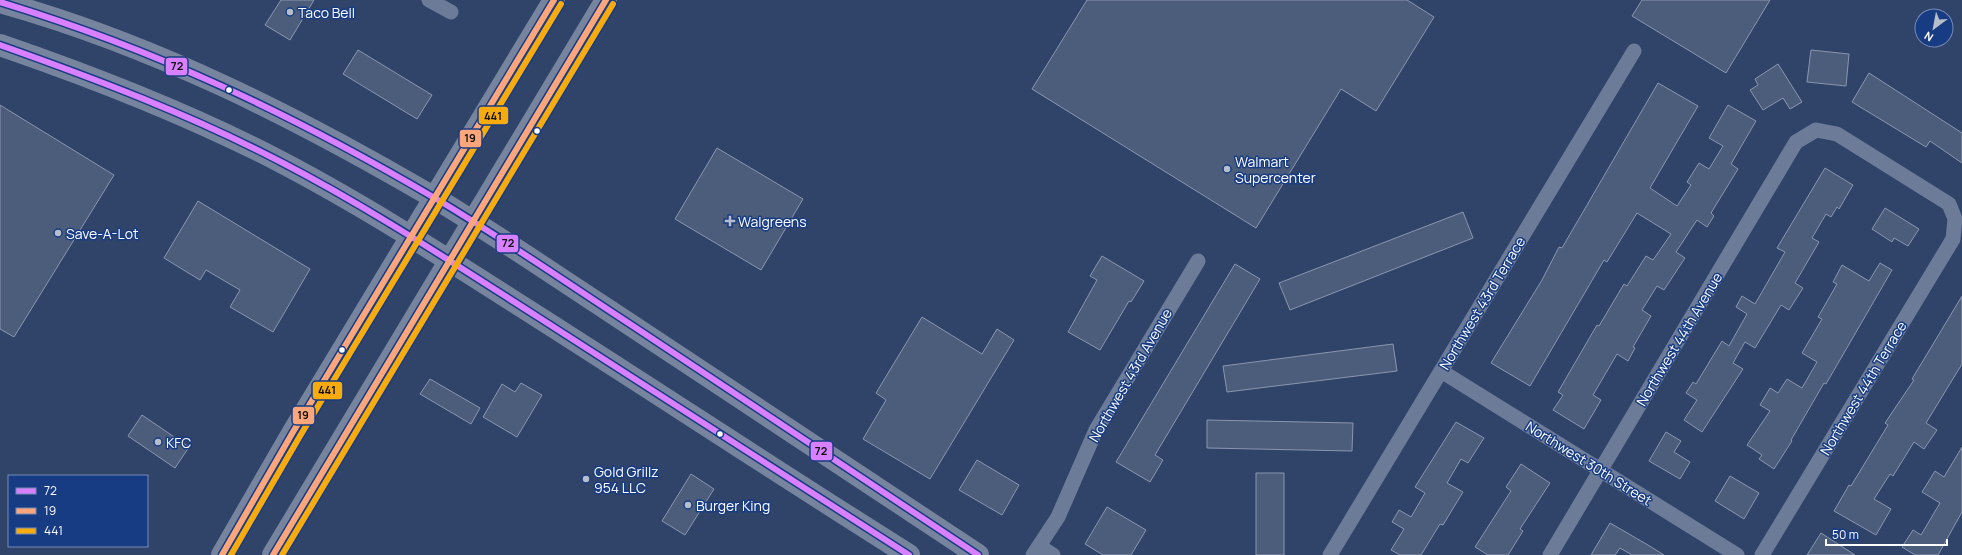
<svg xmlns="http://www.w3.org/2000/svg" width="1962" height="555" font-family="Manrope,sans-serif">
<style>
.building{fill:#4c5d7c;stroke:#8a96af}
.lines{fill:none;stroke-linecap:round;stroke-linejoin:round}
.street{stroke:#6c7b98;stroke-width:15}
.primary{stroke:#76849e;stroke-width:22}
.bus-1-casing{stroke:#183c83;stroke-width:9}
.bus-2-casing{stroke:#183c83;stroke-width:9}
.bus-3-casing{stroke:#183c83;stroke-width:9}
.bus-1{stroke:#d880ff;stroke-width:6}
.bus-2{stroke:#fea67b;stroke-width:6}
.bus-3{stroke:#f8ab0d;stroke-width:6}
.poi-dot{fill:#b7becb;stroke:#183c83;stroke-width:1.5}
.bus-dot{fill:#fff;stroke:#183c83;stroke-width:1.5}
.labels{text-anchor:middle;dominant-baseline:central;stroke-width:3;stroke-linejoin:round;paint-order:stroke}
.poi-label{font-size:14px;fill:#fff;stroke:#183c83;text-anchor:start}
.street-label{font-size:14px;fill:#fff;stroke:#183c83}
.line-badge{stroke:#183c83;stroke-width:1.5}
.pale-badge-label{font-size:11px;text-anchor:middle;font-weight:bold;fill:#111}
</style>
<rect width="100%" height="100%" fill="#30446a"/>
<path class="building" d="M281 0H314L290 40 265 25Z
M1087 0H1407L1434 17 1376 111 1341 89 1256 228 1032 89Z
M1642 0H1770L1726 73 1632 16Z
M358 50 432 95 417 119 343 74Z
M1811 50 1849 54 1846 86 1807 82Z
M1778 64 1802 102 1790 109 1783 98 1763 110 1750 90 1758 85 1755 79Z
M1869 73 1962 133V163L1930 141 1926 147 1852 102Z
M1658 83 1698 106 1650 188 1677 206 1691 185 1687 182 1699 163 1709 169 1723 146 1709 138 1728 105 1756 121 1731 164 1738 169 1711 213 1714 216 1707 227 1697 220 1676 252 1685 258 1664 290 1657 286 1642 310 1651 316 1633 347 1635 348 1628 361 1617 354 1593 395 1601 400 1584 429 1553 410 1563 395 1558 392 1597 325 1599 326 1624 284 1627 286 1646 256 1653 260 1671 234 1637 213 1607 262 1604 260 1530 386 1491 363 1542 280 1559 247 1562 248Z
M0 105 114 175 14 337 0 329Z
M717 148 803 199 761 270 675 219Z
M1825 168 1853 185 1839 209 1837 207 1831 217 1826 214 1812 238 1819 242 1795 283 1803 288 1789 310 1781 305 1755 348 1745 342 1733 363 1743 369 1702 432 1684 420 1697 400 1686 393 1693 382 1696 384 1722 341 1729 346 1747 314 1736 307 1742 296 1755 304 1785 252 1777 248Z
M198 201 310 269 273 332 230 307 240 290 206 270 200 280 164 258Z
M1885 208 1919 229 1908 246 1894 238 1892 242 1872 229Z
M1463 212 1473 238 1290 310 1279 283Z
M1102 256 1144 281 1131 302 1129 301 1100 350 1068 332 1097 280 1090 276Z
M1880 263 1892 270 1826 384 1824 383 1791 440 1792 441 1774 469 1759 459 1762 455 1747 445 1770 411 1760 405 1770 388 1778 393 1787 379 1802 388 1817 362 1802 353 1822 319 1818 317 1837 284 1833 282 1842 265 1869 281Z
M1235 264 1260 279 1155 455 1163 460 1150 482 1116 462Z
M1962 296V364L1926 423 1937 430 1924 449 1914 442 1893 476 1890 474 1874 499 1891 509 1876 535 1834 511 1849 485 1851 486 1888 425 1885 423 1914 380 1912 379Z
M922 317 982 354 997 329 1014 340 930 479 863 439 886 400 876 393Z
M1393 344 1397 371 1227 392 1223 366Z
M430 379 480 408 471 424 420 394Z
M521 383 542 395 517 437 483 417 502 384 515 392Z
M142 415 189 447 175 468 128 436Z
M1207 420 1353 423 1352 451 1207 448Z
M1456 422 1484 438 1468 463 1461 459 1447 483 1463 492 1443 525 1440 524 1421 555H1400L1391 550 1404 529 1392 522 1399 510 1411 517 1425 493 1415 487Z
M1666 432 1681 441 1674 452 1690 462 1680 479 1649 461Z
M1962 447V512L1938 555H1915L1902 547 1913 530 1921 535 1940 503 1922 492 1935 471 1944 477Z
M977 460 1019 485 1002 515 959 490Z
M1521 464 1550 483 1520 529 1523 531 1508 555H1488L1475 547 1511 491 1506 487Z
M1256 473H1284V555H1256Z
M691 474 714 489 685 535 662 521Z
M1730 476 1759 493 1744 519 1715 501Z
M1107 507 1146 530 1131 555H1103L1085 544Z
M1610 523 1648 545 1664 555H1632L1620 548 1615 555H1591Z
M1821 533 1855 555H1807Z"/>
<g class="lines">
<path class="street" d="M429 0 451 12
M1441 371 1737 555
M1039 546 1053 555
M1033 555 1058 517 1096 430 1198 261
M1330 555 1634 51
M1550 555 1796 142 1816 130 1837 134 1949 204 1955 219 1953 239 1762 555"/>
<path class="primary" d="M0 2C154 45 296 117 433 197 492 232 548 271 605 308 730 390 854 473 978 555
M0 45C96 78 191 115 281 162 365 206 444 257 524 308 653 390 780 474 909 555
M222 555 293 432 554 0
M273 555 606 0"/>
<defs>
<path id="bus-1" d="M0 2C155 49 293 115 433 197 501 237 567 283 633 326 748 402 863 479 978 555
M0 45C96 79 191 115 281 162 370 208 453 263 538 317 662 396 785 476 909 555"/>
<path id="bus-2" d="M222 555 293 432 554 0
M273 555 606 0"/>
<path id="bus-3" d="M231 555 300 436 561 4
M282 555 613 4"/>
</defs>
<use href="#bus-1" class="bus-1-casing"/>
<use href="#bus-2" class="bus-2-casing"/>
<use href="#bus-3" class="bus-3-casing"/>
<use href="#bus-1" class="bus-1"/>
<use href="#bus-2" class="bus-2"/>
<use href="#bus-3" class="bus-3"/>
</g>
<g class="poi-dot">
<circle cx="290" cy="12" r="4"/>
<circle cx="1227" cy="169" r="4"/>
<path d="M728 215h4v4h4v4h-4v4h-4v-4h-4v-4h4z"/>
<circle cx="58" cy="233" r="4"/>
<circle cx="158" cy="442" r="4"/>
<circle cx="586" cy="479" r="4"/>
<circle cx="688" cy="505" r="4"/>
</g>
<g class="bus-dot">
<circle cx="229" cy="90" r="3.5"/>
<circle cx="537" cy="131" r="3.5"/>
<circle cx="342" cy="350" r="3.5"/>
<circle cx="720" cy="434" r="3.5"/>
</g>
<g class="labels">
<g class="poi-label">
<text x="298" y="12">Taco Bell</text>
<text x="1235" y="161">Walmart<tspan x="1235" dy="16">Supercenter</tspan></text>
<text x="738" y="221">Walgreens</text>
<text x="66" y="233">Save-A-Lot</text>
<text x="166" y="442">KFC</text>
<text x="594" y="471">Gold Grillz<tspan x="594" dy="16">954 LLC</tspan></text>
<text x="696" y="505">Burger King</text>
</g>
<g class="street-label">
<text transform="translate(1482 303) rotate(-59)">Northwest 43rd Terrace</text>
<text transform="translate(1679 339) rotate(-59)">Northwest 44th Avenue</text>
<text transform="translate(1130 375) rotate(-60)">Northwest 43rd Avenue</text>
<text transform="translate(1863 388) rotate(-59)">Northwest 44th Terrace</text>
<text transform="translate(1589 463) rotate(32)">Northwest 30th Street</text>
</g>
</g>
<g class="line-badge">
<rect x="165" y="57" width="23" height="19" rx="4" fill="#d880ff"/>
<rect x="478" y="106" width="31" height="19" rx="4" fill="#f8ab0d"/>
<rect x="459" y="129" width="23" height="19" rx="4" fill="#fea67b"/>
<rect x="496" y="234" width="23" height="19" rx="4" fill="#d880ff"/>
<rect x="312" y="381" width="31" height="19" rx="4" fill="#f8ab0d"/>
<rect x="292" y="406" width="23" height="19" rx="4" fill="#fea67b"/>
<rect x="810" y="441" width="23" height="20" rx="4" fill="#d880ff"/>
</g>
<g class="pale-badge-label">
<text x="177" y="70">72</text>
<text x="493" y="120">441</text>
<text x="470" y="142">19</text>
<text x="508" y="247">72</text>
<text x="327" y="394">441</text>
<text x="303" y="419">19</text>
<text x="821" y="455">72</text>
</g>
<rect x="8" y="475" width="140" height="72" fill="#183c83" stroke="#748ab5"/>
<rect x="16" y="488" width="20" height="6" fill="#d880ff" stroke="#748ab5"/>
<text x="44" y="495" font-size="12" fill="#ffffff">72</text>
<rect x="16" y="508" width="20" height="6" fill="#fea67b" stroke="#748ab5"/>
<text x="44" y="515" font-size="12" fill="#ffffff">19</text>
<rect x="16" y="528" width="20" height="6" fill="#f8ab0d" stroke="#748ab5"/>
<text x="44" y="535" font-size="12" fill="#ffffff">441</text>
<g transform="translate(1934 28) rotate(212)"><circle r="19" fill="#183c83" stroke="#748ab5"/>
<path d="M0-3L7 15L0 10L-7 15Z" fill="#b7becb"/>
<text y="-6" font-size="11" font-weight="bold" text-anchor="middle" fill="#ffffff">N</text>
</g>
<path d="M1826 539v6h121v-6" fill="none" stroke="#ffffff" stroke-width="2"/>
<text x="1832" y="539" font-size="12" fill="#ffffff" stroke="#183c83" stroke-width="3" paint-order="stroke">50 m</text>
</svg>
